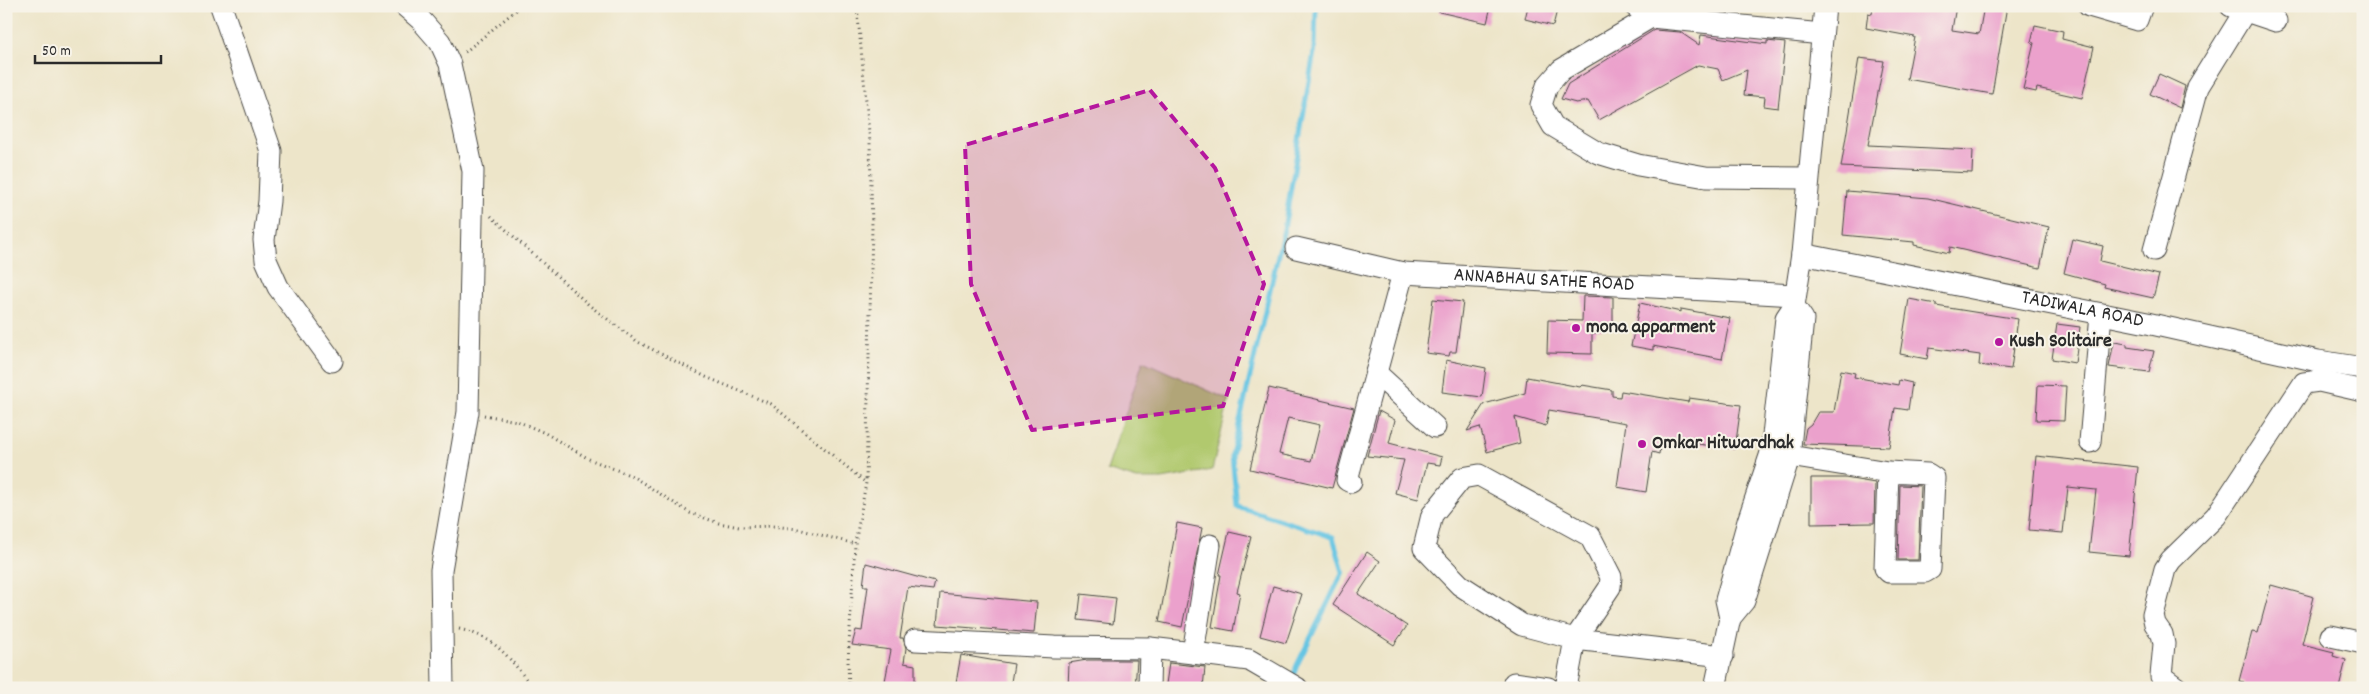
<svg xmlns="http://www.w3.org/2000/svg" width="2369" height="694" font-family="Dekko,sans-serif">
<style>
.green{fill:#b1c96e;stroke:#6e7a4c}
.lines{fill:none;stroke-linecap:round;stroke-linejoin:round}
.stream{stroke:#65c5e3;stroke-width:5}
.building{fill:#eba1cc;fill-rule:evenodd}
.minor-casing{stroke:#484743;stroke-width:23}
.path{stroke:#484743;stroke-width:3;stroke-dasharray:1 4;stroke-linecap:butt}
.minor{stroke:#fff;stroke-width:21}
.marked{fill:#b5179e;fill-opacity:0.2;stroke:#b5179e;stroke-width:4;stroke-dasharray:10 6;stroke-linejoin:round}
.poi-dot{fill:#b5179e;stroke:#f7f3e8;stroke-width:2}
.labels{text-anchor:middle;dominant-baseline:central;stroke-width:4;stroke-linejoin:round;paint-order:stroke}
.street-label{font-size:20px;fill:#2b2b2b;stroke:#f7f3e8}
.poi-label{font-size:20px;font-weight:bold;fill:#2b2b2b;stroke:#f7f3e8;text-anchor:start}
</style>
<rect width="100%" height="100%" fill="#f7f3e8"/>
<filter id="ink" filterUnits="userSpaceOnUse"><feTurbulence type="fractalNoise" baseFrequency=".02" numOctaves="2"/><feDisplacementMap in="SourceGraphic" scale="10" xChannelSelector="R" yChannelSelector="G"/><feConvolveMatrix kernelMatrix="1 2 1 2 8 2 1 2 1" color-interpolation-filters="sRGB"/></filter>
<filter id="wash" filterUnits="userSpaceOnUse"><feTurbulence type="fractalNoise" baseFrequency=".0096" numOctaves="4" result="noise"/><feDisplacementMap in="SourceGraphic" scale="20" xChannelSelector="R" yChannelSelector="G"/><feGaussianBlur stdDeviation="1.12" result="paint"/><feColorMatrix in="noise" values="0 0 0 0 0 0 0 0 0 0 0 0 0 0 0 0 0 1.4 0 .05"/><feComposite in="paint" operator="in"/></filter>
<g filter="url(#wash)">
<rect width="100%" height="100%" fill="#ede5c9"/>
<path class="green" d="M1143 361 1229 400 1212 470 1162 479H1137L1107 470Z"/>
<g class="lines">
<path class="stream" d="M1292 679 1297 665 1343 572 1333 537 1237 506 1232 455 1284 229 1315 46 1316 6"/>
</g>
<g id="blocks">
<path class="building" d="M1440 6H1491L1487 23 1439 12Z
M1528 6H1558L1553 26 1525 19Z
M1873 6H1956L1952 30 1979 34 1984 6H2007L1992 94 1907 79 1915 37 1866 28 1868 13 1872 14Z
M2035 25 2063 31 2062 39 2094 47 2082 98 2037 88 2036 92 2023 89 2034 43 2031 42Z
M1654 30 1680 32 1699 45 1701 35 1767 44V41L1785 43 1778 108 1764 106 1765 97 1744 95 1747 70 1723 80 1718 69 1698 65 1599 120 1588 101 1576 103 1561 99 1568 84Z
M1859 58 1884 61 1868 145 1973 150 1972 173 1841 167Z
M2159 74 2185 86 2180 108 2150 94Z
M1847 191 1928 198 2049 227 2040 268 1950 247 1949 253 1914 245V242L1843 235Z
M2072 239 2103 246 2100 261 2159 275 2153 298 2104 287 2105 284 2064 273Z
M1583 296 1613 297V325H1603V330H1596V334H1592V354L1547 353 1548 320 1582 321Z
M1433 299 1463 302 1456 352H1450L1449 356 1426 353Z
M1909 299 1936 304V306L2018 319 2011 369 1979 365 1980 355 1929 348 1927 359 1900 354Z
M1640 303 1681 312V309L1730 318 1722 359 1653 346V350L1631 346Z
M2057 324 2080 327 2075 363 2052 359Z
M2114 342 2127 344V347L2154 351 2149 372 2109 367Z
M1446 360 1486 368 1482 397 1442 392Z
M1841 370 1855 373 1854 377 1898 385 1899 380 1912 383 1908 410 1895 408 1889 447 1803 444 1806 428 1811 424 1818 412H1834Z
M1527 377 1580 387 1582 385 1612 390V396L1620 397 1621 391 1688 402 1689 398 1741 405 1735 449 1661 439 1659 454 1652 452 1646 492 1617 487 1626 423 1549 410 1546 426 1515 417 1520 443 1487 452 1480 427 1467 431 1484 404 1525 393Z
M2038 385 2066 386 2064 421 2036 420Z
M1269 388 1354 408 1332 488 1250 469ZM1288 418 1320 425 1311 461 1279 454Z
M1379 411 1395 420 1389 443 1442 457 1440 465 1427 463 1418 499 1395 493 1404 460 1367 456Z
M2036 456 2138 467 2129 556 2089 552 2096 490 2068 487 2063 533 2029 530Z
M1811 478H1845L1875 483 1874 523 1811 524Z
M1900 485 1921 486 1918 560H1898Z
M1177 523 1202 528 1182 627 1159 622Z
M1229 532 1251 537 1237 592 1240 593 1233 631 1212 627 1221 575H1219Z
M1367 552 1380 561 1358 594 1407 626 1394 645 1333 605Z
M866 563 935 582 933 590 908 587 900 638H903L906 648 904 663 915 665V688L884 686 891 650 852 645 856 630 862 631 868 586H863Z
M2271 585 2314 597 2302 644 2334 652 2333 656 2346 660 2339 688H2242L2244 682 2239 681 2252 632 2258 633Z
M1273 586 1302 594 1286 643 1260 636Z
M940 593 1037 602 1034 633 937 625Z
M1081 594 1116 598 1113 624 1078 620Z
M961 655 1014 664 1010 688H955Z
M1087 660H1137L1135 688H1068L1069 663Z
M1169 663 1205 667 1203 688 1166 684Z"/>
</g>
</g>
<g filter="url(#ink)">
<use href="#blocks" fill-opacity="0" stroke="#484743" stroke-width="1"/>
<g class="lines">
<defs>
<g id="minor">
<path d="M221 6 271 151 269 201 264 240 266 260 278 287 332 361"/>
<path d="M405 6 420 19 440 42 450 64 473 171 468 412 441 570 443 688"/>
<path d="M1635 6 1651 17 1822 34"/>
<path d="M2089 6 2137 20 2142 6"/>
<path d="M2231 6 2276 21"/>
<path d="M1651 17 1561 70 1547 86 1541 105 1553 126 1598 153 1638 165 1706 177 1808 178"/>
<path id="s1" d="M1296 248 1403 273 1795 295"/>
<path d="M2154 250 2198 87 2245 11"/>
<path id="s2" d="M1802 254 2147 323 2318 361 2363 368"/>
<path d="M1376 373 1435 427"/>
<path d="M2090 442 2101 314"/>
<path d="M1771 453 1888 472 1928 474 1934 478 1930 569 1925 572H1889L1885 568 1888 472"/>
<path d="M1351 482 1347 480 1403 273"/>
<path d="M1730 618 1744 601 1789 457 1803 319 1794 306"/>
<path d="M2331 636 2363 643"/>
<path d="M915 640 1054 647 1150 648 1193 653 1249 660 1297 688"/>
<path d="M1193 653 1210 545"/>
<path d="M1514 683 1548 688"/>
<path d="M1149 688 1150 648"/>
<path d="M1566 688 1575 639 1610 587 1611 577 1590 536 1479 475 1462 478 1432 515 1424 548 1460 585 1522 625 1575 639 1723 656"/>
<path d="M1715 688 1730 618 1726 600 1748 521 1771 453 1786 318 1794 306 1802 254 1825 6"/>
<path d="M2177 688 2161 676 2164 644 2162 634 2155 624 2153 615 2165 569 2171 560 2216 516 2304 383 2319 381 2363 391"/>
</g>
</defs>
<use href="#minor" class="minor-casing"/>
<path class="path" d="M465 52 521 6
M491 216 589 305 638 342 706 377 771 404 866 483
M484 415 517 421 545 433 589 459 632 476 690 513 719 523 739 527 772 526 798 529 855 544
M459 629C497 637 511 660 533 688
M849 688 848 661 855 544 866 483 872 227 870 143 857 6"/>
<use href="#minor" class="minor"/>
</g>
</g>
<path class="marked" d="M1150 90 1215 168 1264 284 1223 406 1032 430 971 284 965 145Z"/>
<g class="poi-dot">
<circle cx="1576" cy="328" r="5"/>
<circle cx="1999" cy="342" r="5"/>
<circle cx="1642" cy="444" r="5"/>
</g>
<g class="labels">
<g class="street-label">
<text stroke="none"><textPath href="#s1" startOffset="251">ANNABHAU SATHE ROAD</textPath></text>
<text stroke="none"><textPath href="#s2" startOffset="286">TADIWALA ROAD</textPath></text>
</g>
<g class="poi-label">
<text x="1586" y="328">mona apparment</text>
<text x="2009" y="342">Kush Solitaire</text>
<text x="1652" y="444">Omkar Hitwardhak</text>
</g>
</g>
<rect width="2369" height="694" fill="none" stroke="#f7f3e8" stroke-width="25"/>
<path d="M35 55v8h126v-8" fill="none" stroke="#2b2b2b" stroke-width="2.5"/>
<text x="42" y="55" font-size="15" fill="#2b2b2b" stroke="#f7f3e8" stroke-width="4" paint-order="stroke">50 m</text>
</svg>
